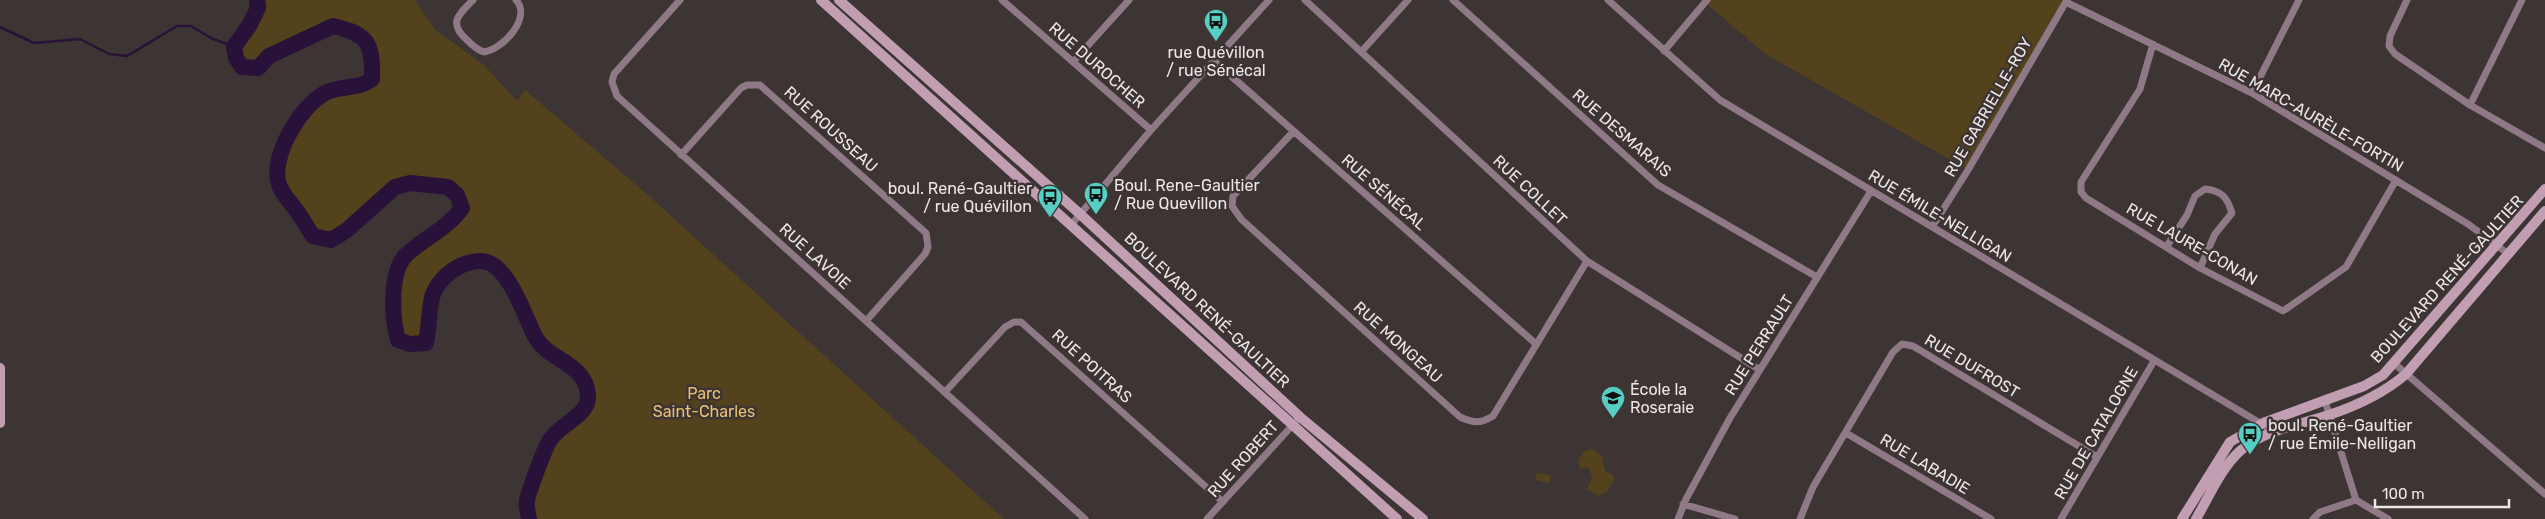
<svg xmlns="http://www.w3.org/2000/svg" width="2545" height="519" font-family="Rubik,sans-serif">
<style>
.green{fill:#54421d}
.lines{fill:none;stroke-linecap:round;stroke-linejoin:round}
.stream{stroke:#291239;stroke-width:2.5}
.river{stroke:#291239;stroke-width:16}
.street{stroke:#907986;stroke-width:7}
.secondary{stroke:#c29eb3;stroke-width:10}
.labels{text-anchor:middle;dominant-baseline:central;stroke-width:5;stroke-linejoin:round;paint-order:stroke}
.poi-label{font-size:16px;fill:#ede7e7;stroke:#3d3434;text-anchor:start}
.street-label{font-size:16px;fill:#ede7e7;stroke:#3d3434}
.park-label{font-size:16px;fill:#e7c174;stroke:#3d3434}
</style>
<rect width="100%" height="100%" fill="#3d3434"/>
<path class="green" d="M266 0H415L435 30 483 64 517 101 525 90 648 195 1004 519H529C528 513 526 506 527 500 529 491 545 447 550 440 560 424 590 415 588 395 586 363 548 360 536 338 525 318 508 261 481 261 461 261 441 275 433 294 429 304 429 330 426 343L410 344 398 340C392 319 389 272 406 255 424 238 447 229 462 208L457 195 448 187 410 183 395 187 347 230 331 240 313 236C307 227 302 218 296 210 289 200 281 194 278 181 273 152 301 106 325 93 340 85 359 90 372 79 374 44 368 34 333 26L269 56 258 68 244 64 238 50C244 33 268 24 266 0Z
M1707 0H2067L1968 170 1764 53 1706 3Z
M1592 449 1602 456 1605 471 1613 475 1614 480 1606 493 1598 496 1587 489 1592 478 1589 467 1580 469 1578 460 1584 451Z
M1537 472 1551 476 1550 483 1535 480Z"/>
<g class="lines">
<path class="stream" d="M0 27 34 43 80 39 109 54 127 56 177 26H191L211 38 234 47"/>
<path class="river" d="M257 0 258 8 249 26 234 47 236 58 242 67 258 68 269 56 333 26C368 34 373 43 372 79 359 90 340 85 325 93 301 106 273 152 278 181 281 194 289 200 296 210 302 218 307 227 313 236L331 240 347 230 395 187 410 183 448 187 457 195 462 208C447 229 424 238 406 255 389 272 392 319 398 340L410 344 426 343C429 330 429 304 433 294 441 275 461 261 481 261 508 261 525 318 536 338 548 360 586 363 588 395 590 415 560 424 550 440 545 447 529 491 527 500 526 506 528 513 529 519"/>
<path class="street" d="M473 0C458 15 448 23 467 40 472 45 477 50 484 52 503 49 532 18 516 0
M680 0 614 74 612 82 617 96 1085 519
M1002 0 1151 130
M1305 0 1587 261 1760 370
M1453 0 1658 185 1817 277
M1608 0 1720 100 2275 432
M2407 0 2390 36 2389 46 2395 54 2470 105 2545 148
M2066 2 2252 93 2468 224 2507 253
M2153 44 2140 89 2081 182V192L2086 198 2200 268 2283 311 2346 267 2396 180
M1664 51 1707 0
M1361 52 1408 0
M1214 61 1536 344
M1073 62 1129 0
M2252 93 2299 0
M2470 105 2522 0
M1293 132 1233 196 1232 206 1241 219 1460 417C1473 423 1480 424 1493 416L1587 261
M681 155 741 88 747 85H760L926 233 928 247 925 254 866 321
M1071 225 1151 130 1269 0
M1932 227 1968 170 2067 0
M2167 246 2187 215 2195 196 2205 189C2222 191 2227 197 2232 213L2215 234 2200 268
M2395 364 2545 494
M945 392 1005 327 1014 322H1021L1223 502
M2325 401 2356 500 2388 519
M1846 433 1991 519
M1683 504 1735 519
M1207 519 1300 417
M1678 519 1686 499 1730 418 1871 191
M1800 519 1813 487 1893 352 1902 344 1913 346 2097 457
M2061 519 2154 361
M2313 519 2320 512 2356 500"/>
<path class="secondary" d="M821 0 1397 519
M839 0 1080 214 1300 417 1423 519
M0 368V423
M2182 519 2230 442 2263 423 2364 386 2383 375 2545 189
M2196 519C2209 497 2221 468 2240 451 2263 430 2299 425 2329 415 2356 406 2384 393 2406 374L2545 211"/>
</g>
<defs>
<symbol id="bus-pin" viewBox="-11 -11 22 30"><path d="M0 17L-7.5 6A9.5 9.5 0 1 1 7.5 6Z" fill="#57cec2" stroke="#3d3434"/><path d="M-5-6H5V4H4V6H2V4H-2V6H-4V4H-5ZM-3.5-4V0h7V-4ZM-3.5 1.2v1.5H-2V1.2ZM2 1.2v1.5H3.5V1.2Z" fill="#111"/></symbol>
<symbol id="school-pin" viewBox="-11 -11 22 30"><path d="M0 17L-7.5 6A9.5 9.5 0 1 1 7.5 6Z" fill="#57cec2" stroke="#3d3434"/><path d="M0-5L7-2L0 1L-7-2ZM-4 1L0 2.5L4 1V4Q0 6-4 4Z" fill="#111"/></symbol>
</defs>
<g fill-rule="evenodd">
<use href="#bus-pin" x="1202" y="7" width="28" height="38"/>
<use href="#bus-pin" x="1082" y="180" width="28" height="38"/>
<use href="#bus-pin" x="1036" y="183" width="28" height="38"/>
<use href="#school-pin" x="1599" y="384" width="28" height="38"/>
<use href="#bus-pin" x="2236" y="420" width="28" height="38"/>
</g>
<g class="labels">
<g class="poi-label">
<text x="1216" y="52" text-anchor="middle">rue Quévillon<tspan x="1216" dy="18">/ rue Sénécal</tspan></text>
<text x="1114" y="185">Boul. Rene-Gaultier<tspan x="1114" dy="18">/ Rue Quevillon</tspan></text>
<text x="1032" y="188" text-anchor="end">boul. René-Gaultier<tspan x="1032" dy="18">/ rue Quévillon</tspan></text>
<text x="1630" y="389">École la<tspan x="1630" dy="18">Roseraie</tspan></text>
<text x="2268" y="425">boul. René-Gaultier<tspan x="2268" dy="18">/ rue Émile-Nelligan</tspan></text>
</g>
<g class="street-label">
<text transform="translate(1097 65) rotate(41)">RUE DUROCHER</text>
<text transform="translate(1988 107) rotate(-60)">RUE GABRIELLE-ROY</text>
<text transform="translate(2311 115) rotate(30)">RUE MARC-AURÈLE-FORTIN</text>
<text transform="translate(831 129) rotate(42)">RUE ROUSSEAU</text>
<text transform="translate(1622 133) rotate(41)">RUE DESMARAIS</text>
<text transform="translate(1530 190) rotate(43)">RUE COLLET</text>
<text transform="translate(1384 192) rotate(41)">RUE SÉNÉCAL</text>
<text transform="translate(1940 216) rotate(31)">RUE ÉMILE-NELLIGAN</text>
<text transform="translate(2192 244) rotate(30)">RUE LAURE-CONAN</text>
<text transform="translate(815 256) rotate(42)">RUE LAVOIE</text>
<text transform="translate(2447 279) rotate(-48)">BOULEVARD RENÉ-GAULTIER</text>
<text transform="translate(1207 310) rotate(43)">BOULEVARD RENÉ-GAULTIER</text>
<text transform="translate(1398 342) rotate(42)">RUE MONGEAU</text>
<text transform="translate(1759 345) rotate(-58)">RUE PERRAULT</text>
<text transform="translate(1092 366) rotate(42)">RUE POITRAS</text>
<text transform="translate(1972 366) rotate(31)">RUE DUFROST</text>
<text transform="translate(2096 433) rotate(-60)">RUE DE CATALOGNE</text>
<text transform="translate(1243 459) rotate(-48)">RUE ROBERT</text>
<text transform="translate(1925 464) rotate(31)">RUE LABADIE</text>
</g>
<g class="park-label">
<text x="704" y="393">Parc<tspan x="704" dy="18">Saint-Charles</tspan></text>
</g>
</g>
<path d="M2375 499v8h134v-8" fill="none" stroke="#ede7e7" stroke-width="2.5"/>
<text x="2382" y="499" font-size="15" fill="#ede7e7" stroke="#3d3434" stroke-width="4" paint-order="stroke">100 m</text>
</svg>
